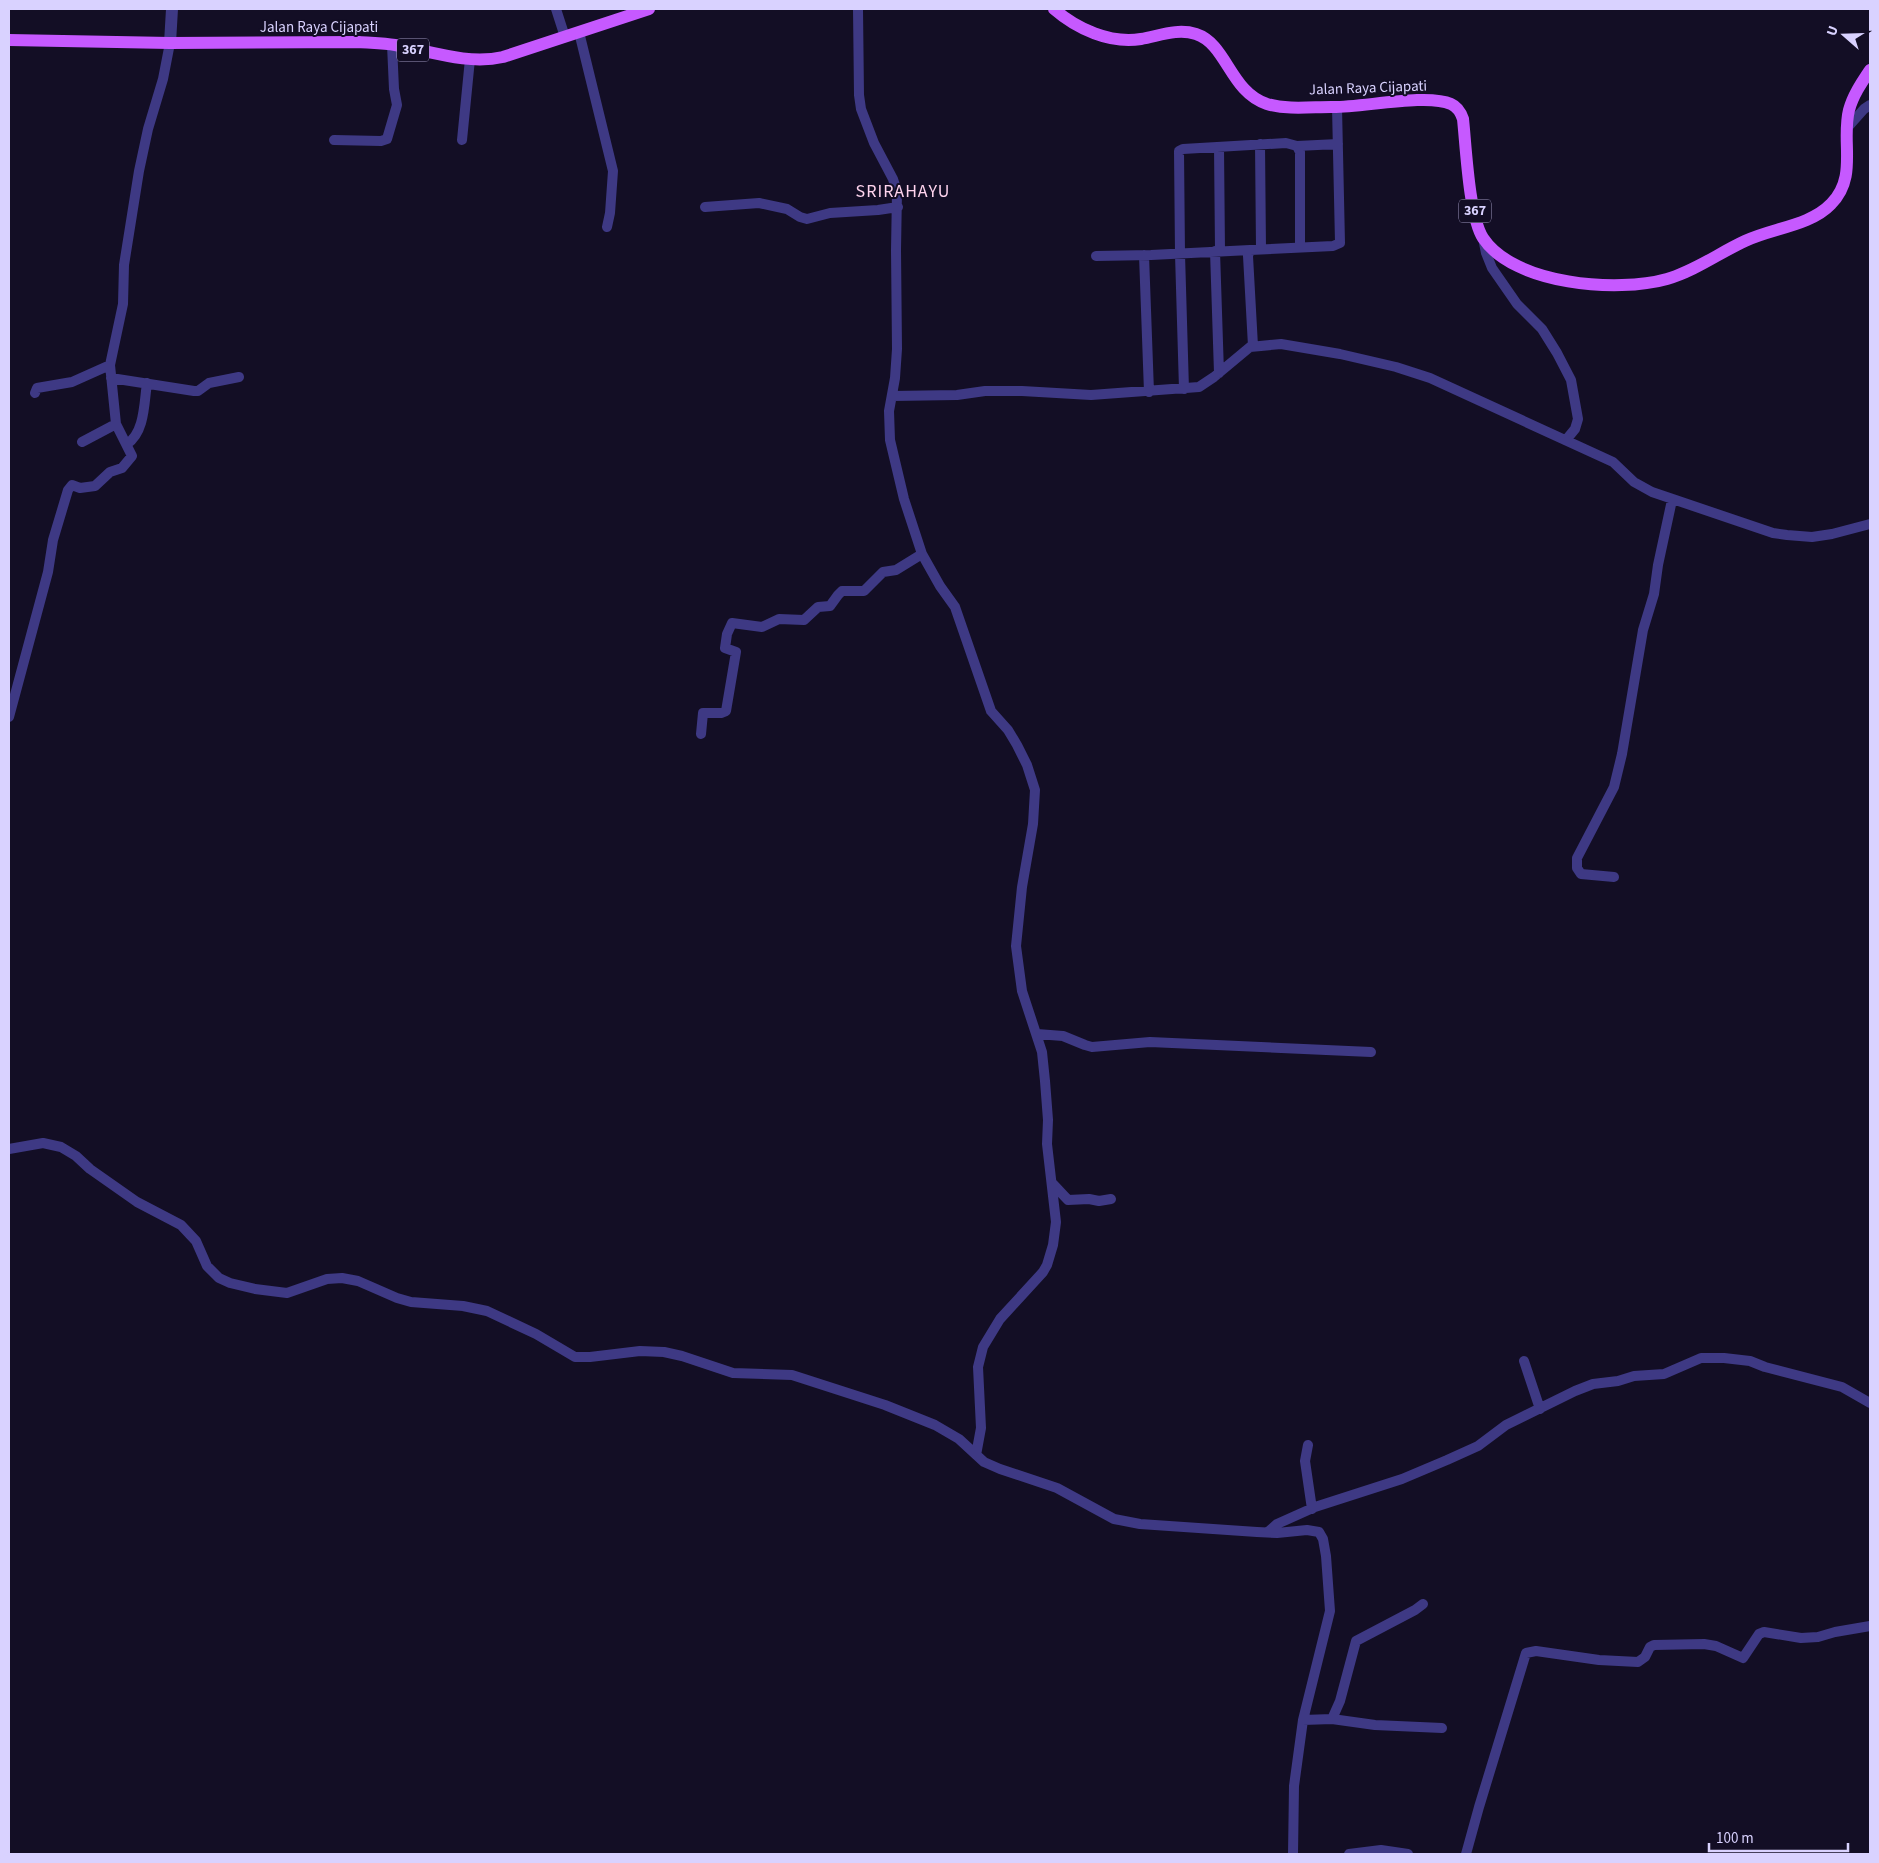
<svg xmlns="http://www.w3.org/2000/svg" width="1879" height="1863" font-family="'Source Sans 3',sans-serif">
<style>
.lines{fill:none;stroke-linecap:round;stroke-linejoin:round}
.minor{stroke:#3e3984;stroke-width:10}
.tertiary{stroke:#3e3984;stroke-width:12}
.primary{stroke:#c659ff;stroke-width:12}
.labels{text-anchor:middle;dominant-baseline:central;stroke-width:4;stroke-linejoin:round;paint-order:stroke}
.shield{fill:#130e25;stroke:#9e97be;stroke-width:1}
.shield-label{font-size:14px;font-weight:bold;fill:#d9d2ff}
.street-label{font-size:15px;fill:#d9d2ff;stroke:#130e25}
.quarter-label{font-size:18px;letter-spacing:1px;fill:#ffd4ee;stroke:#130e25}
</style>
<rect width="100%" height="100%" fill="#130e25"/>
<g class="lines">
<path class="minor" d="M556 9 565 37
M858 9 859 95 861 109 874 143 893 179 897 192 896 250 897 349 895 378 889 411 890 440 904 499 922 554 940 586 955 607 991 711 1008 730 1017 745 1027 765 1035 790 1033 824 1022 887 1016 946 1022 991 1042 1052 1045 1081 1048 1120 1047 1144 1056 1222 1053 1245 1047 1265 1043 1272 1000 1319 983 1347 978 1367 981 1428 976 1455
M579 32 613 171 610 213 607 227
M1848 127 1864 109 1870 105
M334 140 381 141 387 139 397 105 394 89 392 45
M462 140 470 59
M1260 144 1261 249
M1297 146 1338 144
M1219 147 1220 251
M705 207 759 203 787 209 800 217 807 219 830 213 878 210 898 207
M1483 238 1486 253 1492 268 1517 304 1542 329 1557 353 1571 380 1578 419 1575 429 1566 440
M1215 251 1219 373
M1144 255 1149 392
M1096 256 1151 255 1250 250
M1253 346 1248 256 1250 250 1333 246 1340 243 1337 107
M111 378 194 391H198L209 383 239 377
M1184 389 1180 254 1179 151 1183 149 1286 143 1297 146 1300 152V247
M35 393 37 388 72 382 110 365
M892 396 957 395 985 391H1022L1091 395 1199 387 1214 377 1250 347 1281 344 1340 354 1396 367 1430 378 1613 462 1634 482 1652 492 1773 533 1787 535 1812 537 1832 534 1870 524
M82 442 116 424
M127 444C145 432 144 403 147 383
M9 717 48 572 53 540 68 490 72 485 80 488 95 486 110 472 122 468 132 456 116 424 110 365 123 304 124 265 139 171 148 129 163 79 170 43
M701 734 703 713H721L726 711 736 652 725 648 727 634 732 623 762 627 779 619 804 620 818 607 830 606 838 595 842 591H864L883 572 896 570 922 554
M1614 877 1581 874 1577 868V858L1614 787 1622 754 1643 630 1654 594 1658 565 1672 500
M1037 1034 1063 1036 1085 1045 1092 1047 1150 1042 1371 1052
M9 1149 43 1143 61 1147 76 1156 90 1169 137 1202 181 1225 196 1241 207 1266 219 1278 230 1283 255 1289 287 1293 327 1279 342 1278 358 1281 397 1298 411 1302 463 1306 487 1311 536 1334 575 1357H590L640 1351 664 1352 682 1356 733 1373 792 1375 885 1405 935 1425 959 1439 984 1462 1000 1469 1057 1488 1114 1519 1140 1524 1257 1532 1277 1533 1307 1530 1319 1532 1323 1539 1326 1556 1330 1611 1303 1720 1294 1786 1293 1854
M1052 1183 1068 1200 1089 1199 1099 1201 1111 1199
M1524 1361 1540 1409
M1308 1445 1305 1461 1312 1509
M1268 1532 1277 1524 1315 1507 1402 1479 1447 1460 1478 1446 1506 1425 1575 1391 1593 1384 1618 1381 1634 1376 1664 1374 1701 1358H1724L1750 1361 1765 1367 1842 1387 1870 1403
M1332 1719 1340 1701 1356 1641 1415 1610 1423 1604
M1303 1720 1332 1719 1375 1725 1442 1728
M1349 1854 1381 1850 1408 1854
M1466 1854 1479 1807 1526 1653 1536 1651 1599 1660 1638 1662 1645 1657 1650 1647 1654 1645 1704 1644 1716 1646 1743 1658 1759 1634 1764 1632 1801 1638 1818 1637 1835 1632 1870 1626"/>
<path class="tertiary" d="M170 43 172 9"/>
<path class="primary" d="M1054 9C1077 29 1110 44 1141 39 1159 36 1177 28 1196 34 1227 44 1230 92 1267 104 1287 110 1311 107 1331 107 1360 108 1427 93 1451 104 1458 107 1461 113 1463 119 1466 147 1469 216 1483 238 1514 285 1618 293 1667 279 1695 271 1719 253 1745 241 1772 228 1810 226 1831 204 1858 177 1841 142 1849 110 1853 95 1862 82 1870 70
M9 40 170 43 359 42C371 43 383 43 395 45 430 51 467 65 503 57L649 9"/>
</g>
<g class="labels">
<g class="shield">
<rect x="397" y="38.5" width="32" height="23" rx="4"/>
<rect x="1459" y="199.5" width="32" height="23" rx="4"/>
</g>
<g class="shield-label">
<text x="413" y="50">367</text>
<text x="1475" y="211">367</text>
</g>
<g class="street-label">
<text x="319" y="27">Jalan Raya Cijapati</text>
<text transform="translate(1368 88) rotate(-2)">Jalan Raya Cijapati</text>
</g>
<g class="quarter-label">
<text x="903" y="191">SRIRAHAYU</text>
</g>
</g>
<rect width="1879" height="1863" fill="none" stroke="#d9d2ff" stroke-width="20"/>
<g transform="translate(1844 35) rotate(290)" stroke="#130e25" stroke-width="4" paint-order="stroke">
<path d="M0-4L9 19L0 12L-9 19Z" fill="#d9d2ff"/>
<text y="-8" font-size="14" font-weight="bold" text-anchor="middle" fill="#d9d2ff">U</text>
</g>
<path d="M1709 1843v8h139v-8" fill="none" stroke="#d9d2ff" stroke-width="2.5"/>
<text x="1716" y="1843" font-size="15" fill="#d9d2ff" stroke="#130e25" stroke-width="4" paint-order="stroke">100 m</text>
</svg>
